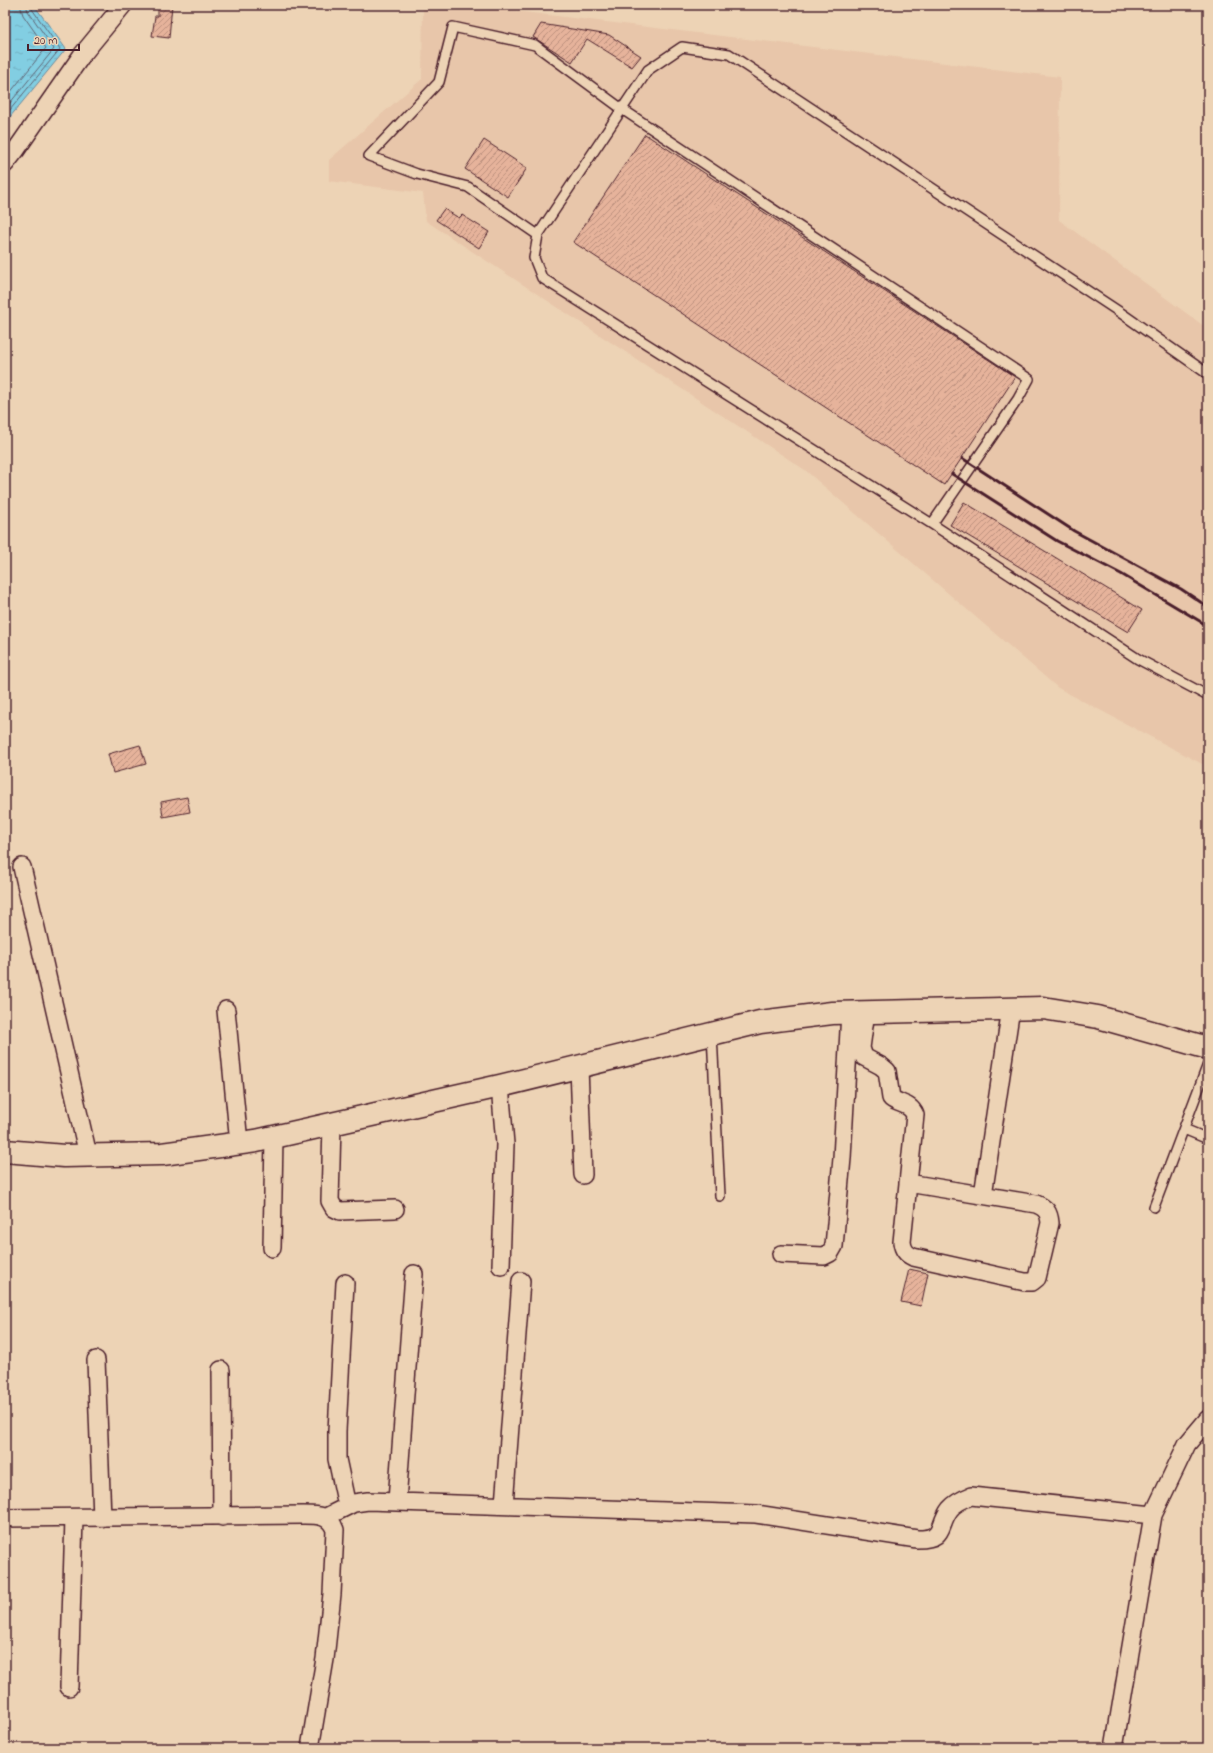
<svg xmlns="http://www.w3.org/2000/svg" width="1213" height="1753" font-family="'Indie Flower',sans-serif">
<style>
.built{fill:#e8c6aa}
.water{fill:url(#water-ripples);stroke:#6c8899}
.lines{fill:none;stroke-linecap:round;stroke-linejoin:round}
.shore{stroke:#606574;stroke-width:1}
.building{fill:url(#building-hatch);stroke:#4a1f2b}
.lane-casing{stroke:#4a1f2b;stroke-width:12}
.street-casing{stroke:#4a1f2b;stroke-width:20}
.secondary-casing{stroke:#4a1f2b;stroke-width:25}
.lane{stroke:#edd3b5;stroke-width:9}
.street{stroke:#edd3b5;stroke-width:17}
.secondary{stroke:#edd3b5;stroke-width:22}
.rail{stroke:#4a1f2b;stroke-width:3}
</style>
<defs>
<pattern id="water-ripples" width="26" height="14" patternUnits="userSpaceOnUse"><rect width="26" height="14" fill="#82cee2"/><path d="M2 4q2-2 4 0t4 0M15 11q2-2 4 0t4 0" fill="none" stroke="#72b0c2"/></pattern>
<pattern id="building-hatch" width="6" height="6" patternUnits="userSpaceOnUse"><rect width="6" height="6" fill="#e6b39b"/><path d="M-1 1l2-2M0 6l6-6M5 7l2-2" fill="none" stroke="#bc917f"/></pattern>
</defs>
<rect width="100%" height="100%" fill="#edd3b5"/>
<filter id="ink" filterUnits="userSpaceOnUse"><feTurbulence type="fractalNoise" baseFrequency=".025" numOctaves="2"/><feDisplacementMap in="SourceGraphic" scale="8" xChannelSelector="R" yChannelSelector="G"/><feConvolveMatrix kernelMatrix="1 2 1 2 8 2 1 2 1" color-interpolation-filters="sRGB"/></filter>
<g filter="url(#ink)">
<path class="built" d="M423 5H465L1060 77 1059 220 1208 329V767L1058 688 805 470 426 221 423 193 329 181V160L422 79Z"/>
<path class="water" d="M5 5H34L66 49 5 123Z"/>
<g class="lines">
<path class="shore" d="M5 99 46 48 23 15 20 5
M5 109 54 49 28 11 26 5
M5 116 60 49 32 9V5"/>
</g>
<path class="building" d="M158 5H172L169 38 152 36 155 16H158Z
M541 24 609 35 641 56 632 67 587 39 572 62 533 37Z
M645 134 1015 377 944 485 573 242Z
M484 140 527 168 508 197 465 169Z
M444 209 459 218 462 215 489 232 479 248 436 220Z
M964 502 1142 610 1128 632 950 525Z
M140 745 146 764 113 773 108 754Z
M187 797 190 812 163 817 161 802Z
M909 1269 928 1273 921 1306 901 1302Z"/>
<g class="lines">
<defs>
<path id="lane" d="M538 235 468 187 417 174 369 156 439 82 453 27 535 45 622 109 1029 379 1018 399 932 524
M1208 374 1121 313 729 54 682 47 648 70 538 235 534 258 542 278 932 524 1138 659 1208 696
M712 1034 720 1196
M1184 1129 1208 1139
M1154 1207 1208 1064"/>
<path id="street" d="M5 164 16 150 82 55 123 5
M22 867 88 1155
M226 1010 239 1143
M866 1011 861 1048 864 1057 881 1066 887 1071 891 1098C900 1105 910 1103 915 1115L902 1242C903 1250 906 1254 913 1257L1025 1282H1032L1037 1278 1050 1223C1049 1212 1046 1208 1036 1204L908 1183
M579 1067 583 1175
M500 1086 505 1144 501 1266
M332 1124 330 1201 334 1208 340 1211 395 1209
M983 1195 1011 1008
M272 1248 274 1137
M781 1254 824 1256 830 1253 834 1246 842 1158 850 1012
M345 1283 337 1431V1459L347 1506
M96 1360 102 1518
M221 1370 222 1517
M397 1501 414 1274
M504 1505 521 1281
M326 1517 354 1503 368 1501 756 1514 917 1539C947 1539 937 1526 950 1509 956 1502 963 1499 971 1496L1153 1515
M5 1518 304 1515C318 1515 330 1515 335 1530L332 1594 325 1659 310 1748
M69 1687 74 1518
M1114 1748 1153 1515 1187 1444 1208 1419"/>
<path id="secondary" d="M5 1151 64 1156 162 1154 256 1141 500 1086 760 1022 832 1013 1043 1008 1098 1017 1208 1048"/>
</defs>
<use href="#lane" class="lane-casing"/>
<use href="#street" class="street-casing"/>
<use href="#secondary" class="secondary-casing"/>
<use href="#lane" class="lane"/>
<use href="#street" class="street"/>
<use href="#secondary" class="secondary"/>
<path class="rail" d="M962 458 1074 531 1181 589 1208 607
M952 474 1057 541 1121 574 1208 626"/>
</g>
</g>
<rect width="1213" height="1753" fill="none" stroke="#edd3b5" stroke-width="20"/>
<rect x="10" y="10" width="1193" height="1733" fill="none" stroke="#4a1f2b" stroke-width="1.5" filter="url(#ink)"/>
<path d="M28 44v6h51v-6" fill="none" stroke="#4a1f2b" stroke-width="2"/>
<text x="34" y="44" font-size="12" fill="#4a1f2b" stroke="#edd3b5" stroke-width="3" paint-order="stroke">20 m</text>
</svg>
